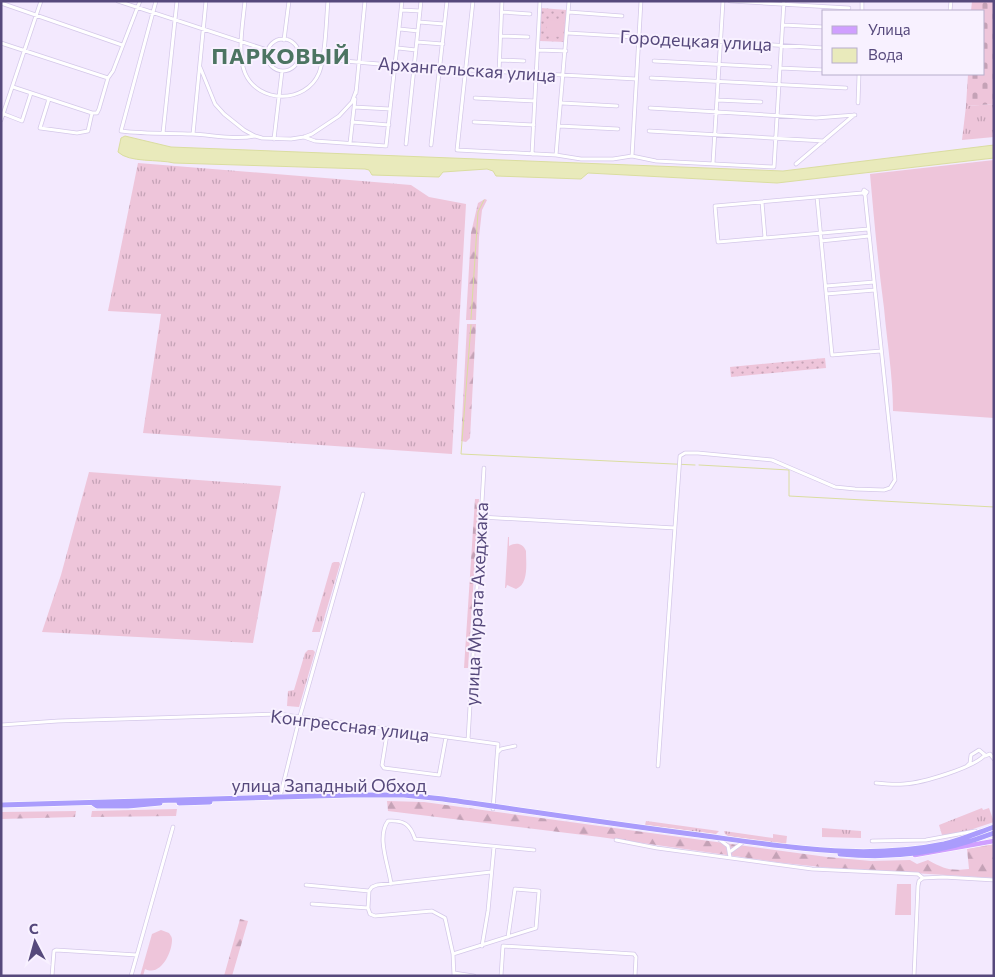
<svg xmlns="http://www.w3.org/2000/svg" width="995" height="977" font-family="Commissioner,sans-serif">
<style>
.grass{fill:url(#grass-tufts)}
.forest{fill:url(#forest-firs)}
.cemetery{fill:url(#cemetery-stones)}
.park{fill:url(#park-dots)}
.garden{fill:#eec5da}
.water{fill:#e9eabb;stroke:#dadda0}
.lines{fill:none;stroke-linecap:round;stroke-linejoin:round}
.stream{stroke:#dadda0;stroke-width:1}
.minor-casing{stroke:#d4c8e9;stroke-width:4.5}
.major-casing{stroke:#fff;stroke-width:5.5}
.highway-casing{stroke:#fff;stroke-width:6}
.minor{stroke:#fff;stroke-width:3}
.major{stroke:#d09fff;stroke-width:4.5}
.highway{stroke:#aa9cfc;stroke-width:5}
.labels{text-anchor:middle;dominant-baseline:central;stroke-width:4;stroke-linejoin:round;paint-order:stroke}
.street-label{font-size:18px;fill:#56497c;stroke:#f8f1ff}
.district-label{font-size:22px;font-weight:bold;letter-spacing:1px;fill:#4c7462;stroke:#f8f1ff}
</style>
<defs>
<pattern id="grass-tufts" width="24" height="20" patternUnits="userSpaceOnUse" patternTransform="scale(1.25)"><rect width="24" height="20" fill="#eec5da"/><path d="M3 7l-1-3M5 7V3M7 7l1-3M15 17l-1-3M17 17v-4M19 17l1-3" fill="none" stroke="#c4a2b6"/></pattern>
<pattern id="forest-firs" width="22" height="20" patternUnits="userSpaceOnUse" patternTransform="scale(1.25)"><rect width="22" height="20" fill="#eec5da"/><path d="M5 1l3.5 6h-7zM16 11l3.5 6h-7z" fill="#c4a2b6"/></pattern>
<pattern id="cemetery-stones" width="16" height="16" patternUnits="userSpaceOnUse" patternTransform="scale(1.25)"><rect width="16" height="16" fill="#eec5da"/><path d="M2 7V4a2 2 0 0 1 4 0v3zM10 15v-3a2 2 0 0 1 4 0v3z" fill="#c4a2b6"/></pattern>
<pattern id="park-dots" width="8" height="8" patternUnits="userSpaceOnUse" patternTransform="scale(1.25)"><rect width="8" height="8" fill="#eec5da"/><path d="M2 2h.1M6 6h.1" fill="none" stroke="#c4a2b6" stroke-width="1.8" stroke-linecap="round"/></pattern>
</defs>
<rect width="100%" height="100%" fill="#f3e9fe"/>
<path class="grass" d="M994 104V137L962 140 966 106Z
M138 163 411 185 429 197 466 204 452 454 143 433 161 314 108 311Z
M89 472 281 486 253 643 42 632 61 575Z
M334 562H339L340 564 320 632H312L332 563Z
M308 650H313L315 652 299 707 287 706 288 691 294 690 305 653Z
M982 808 983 810 989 808 994 822 961 833 942 835 939 825Z
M646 821 654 822 719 831 716 834 645 825Z
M822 828 861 831V838L822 837Z
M724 831 773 838V834L787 836 786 845 728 836 725 834Z"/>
<path class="forest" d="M485 199 487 200 482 210 479 237 476 320H466L471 233 478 203Z
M467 324H476L470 438 466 442 461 441Z
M475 499H479L468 668H464Z
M387 801 424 802 827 857 871 861 910 860 917 864 928 860C944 869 950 871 969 869L967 849 994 844V878L831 868 783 863 600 837 388 811Z
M177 809 176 816 91 817 92 811Z
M76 811 75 817 1 819V812Z
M240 919 248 921 232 976H224Z"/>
<path class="cemetery" d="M972 1H994V104L966 106 968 74H984V11H971Z"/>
<path class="park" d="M541 8 567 10 565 42 540 41Z
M825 358 826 368 731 377 730 367Z"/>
<path class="garden" d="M547 20 564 21 563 37 546 36Z
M994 160V418L893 411C893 376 887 342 884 308 878 263 874 219 870 174Z
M508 537H509V546C516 542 523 543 526 551 526 563 529 584 516 589L507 585 506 588H505Z
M897 884H911V915H895Z
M161 930 169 933C171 936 172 937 172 940 172 952 161 977 145 969L143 976H140L152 934Z"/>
<path class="water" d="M125 136 171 147 783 171 994 145V158L777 183 588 173 581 179 496 176 493 171 487 169 443 172 439 177 372 175 369 170 365 169 174 163C159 159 129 163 118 152L121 138Z"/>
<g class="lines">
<path class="stream" d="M471 319 478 212 484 200
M471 325 461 454 695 465
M699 465 789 470V496L994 507"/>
<defs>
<path id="minor" d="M118 1 267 50
M156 1 121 131C145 134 168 133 192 134 213 135 235 140 255 136
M245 1C243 22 237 54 245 73 258 104 306 104 319 73 326 55 326 22 328 1
M473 1 457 150 556 155 581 159H613L632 156 656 161 774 167 784 1
M730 1 849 8
M1 3 122 45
M402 10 420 11
M862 11V1
M950 11 951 1
M502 12 530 14
M569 12 622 16
M419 22 444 24
M783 25 824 27
M400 29 418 31
M568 33 824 48
M501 36 528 37
M267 55a16 16 0 1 1 32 0a16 16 0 1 1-32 0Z
M284 40 289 1
M417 42 443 44
M1 43 108 78
M398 48 416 50
M538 50 566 51
M298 57 414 67 636 79
M500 60 524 61
M654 61 770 67
M200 67 215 104 224 114 244 130 255 136 262 138 291 139 304 137 312 134 339 116 352 102 356 91
M780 68 824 70
M499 72 502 1
M651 78 846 88
M13 87 92 113
M356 93 365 1
M475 98 535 101
M49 99 40 128 77 133 88 131 92 113H97L99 109 108 78 113 71 140 1
M717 100 761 102
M562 103 617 106
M858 103 859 74
M354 107 390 109
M650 108 816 118 855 115
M4 114 22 121 31 93
M1 120 41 1
M352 122 389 125
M474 122 534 125
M559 126 618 129
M649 131 824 141
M163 133 177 1
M193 134 206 1
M304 137 315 141 386 146 402 1
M274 139 282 71
M350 143 355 99
M406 144 421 1
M431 145 447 1
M532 154 540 1
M556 155 569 1
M632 156 641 1
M713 163 723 1
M796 164 854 115
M864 190 867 192 865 195 863 193Z
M862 193 715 206 718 242 868 229
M817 197 832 355 881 351
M762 202 765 238
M821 241 869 236
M826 286 874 282
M826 294 875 290
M481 517 675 528
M1 725 58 721 278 714 498 744 493 809
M388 728 382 765 384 768 439 775 446 737
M468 740 484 468
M498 752 501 749 515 746
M985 756 990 754 994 759
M658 766 680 456 685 453H698L772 460 835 487 855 489 884 490 890 488 895 480 865 195
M876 783C885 784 895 785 904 784 922 783 973 768 985 755L979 750 971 755 970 763 967 766
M280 797 300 716 363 494
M616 840 657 848 812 869 918 874 923 878 943 877 994 880
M720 840 728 846 730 857
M872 841 926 840 975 831
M731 851 742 843
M391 884C389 866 376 837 388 821 404 820 410 824 415 839L534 850
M306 885 369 891 372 887 377 885 491 872
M312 904 368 908
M368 908 370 914 375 916 432 911 445 918 453 954 454 976
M368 908 369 891
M482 946 488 911 494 847
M453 954 536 928 539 891 515 889 508 937
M454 973 474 976
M52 976 54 951 56 950 137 955
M131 976 173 827
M501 976 503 946 634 954 636 957 635 976
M914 976 918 886 919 881 923 878"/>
<path id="major" d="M915 855 994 841"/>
<path id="highway" d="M179 803 210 802
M94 804 97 806H128L160 803
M1 805 351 795H404L443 799C529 811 613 824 699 835 780 846 862 861 944 844 961 840 977 833 994 827
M840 854C895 859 941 853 994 833"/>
</defs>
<use href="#minor" class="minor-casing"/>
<use href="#major" class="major-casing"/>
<use href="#highway" class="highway-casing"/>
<use href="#minor" class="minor"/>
<use href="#major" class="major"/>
<use href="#highway" class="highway"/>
</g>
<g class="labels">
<g class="street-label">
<text transform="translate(696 40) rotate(3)">Городецкая улица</text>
<text transform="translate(467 69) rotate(4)">Архангельская улица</text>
<text transform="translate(476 604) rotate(-87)">улица Мурата Ахеджака</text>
<text transform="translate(350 725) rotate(7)">Конгрессная улица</text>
<text x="329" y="785">улица Западный Обход</text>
</g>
<g class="district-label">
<text x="281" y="55">ПАРКОВЫЙ</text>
</g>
</g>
<rect width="995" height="977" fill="none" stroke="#56497c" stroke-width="5"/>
<rect x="822" y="10" width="162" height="65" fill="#f8f1ff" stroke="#b7aecb"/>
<rect x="832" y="26" width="25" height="8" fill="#d09fff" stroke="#b7aecb"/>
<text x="868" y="35" font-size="15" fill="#56497c">Улица</text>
<rect x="832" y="48" width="25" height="15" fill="#e9eabb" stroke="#b7aecb"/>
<text x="868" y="60" font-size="15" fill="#56497c">Вода</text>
<g transform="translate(35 942) rotate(354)" stroke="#f8f1ff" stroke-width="4" paint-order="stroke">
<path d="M0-4L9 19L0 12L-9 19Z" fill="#56497c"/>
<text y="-8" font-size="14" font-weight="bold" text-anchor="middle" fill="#56497c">С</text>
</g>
</svg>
